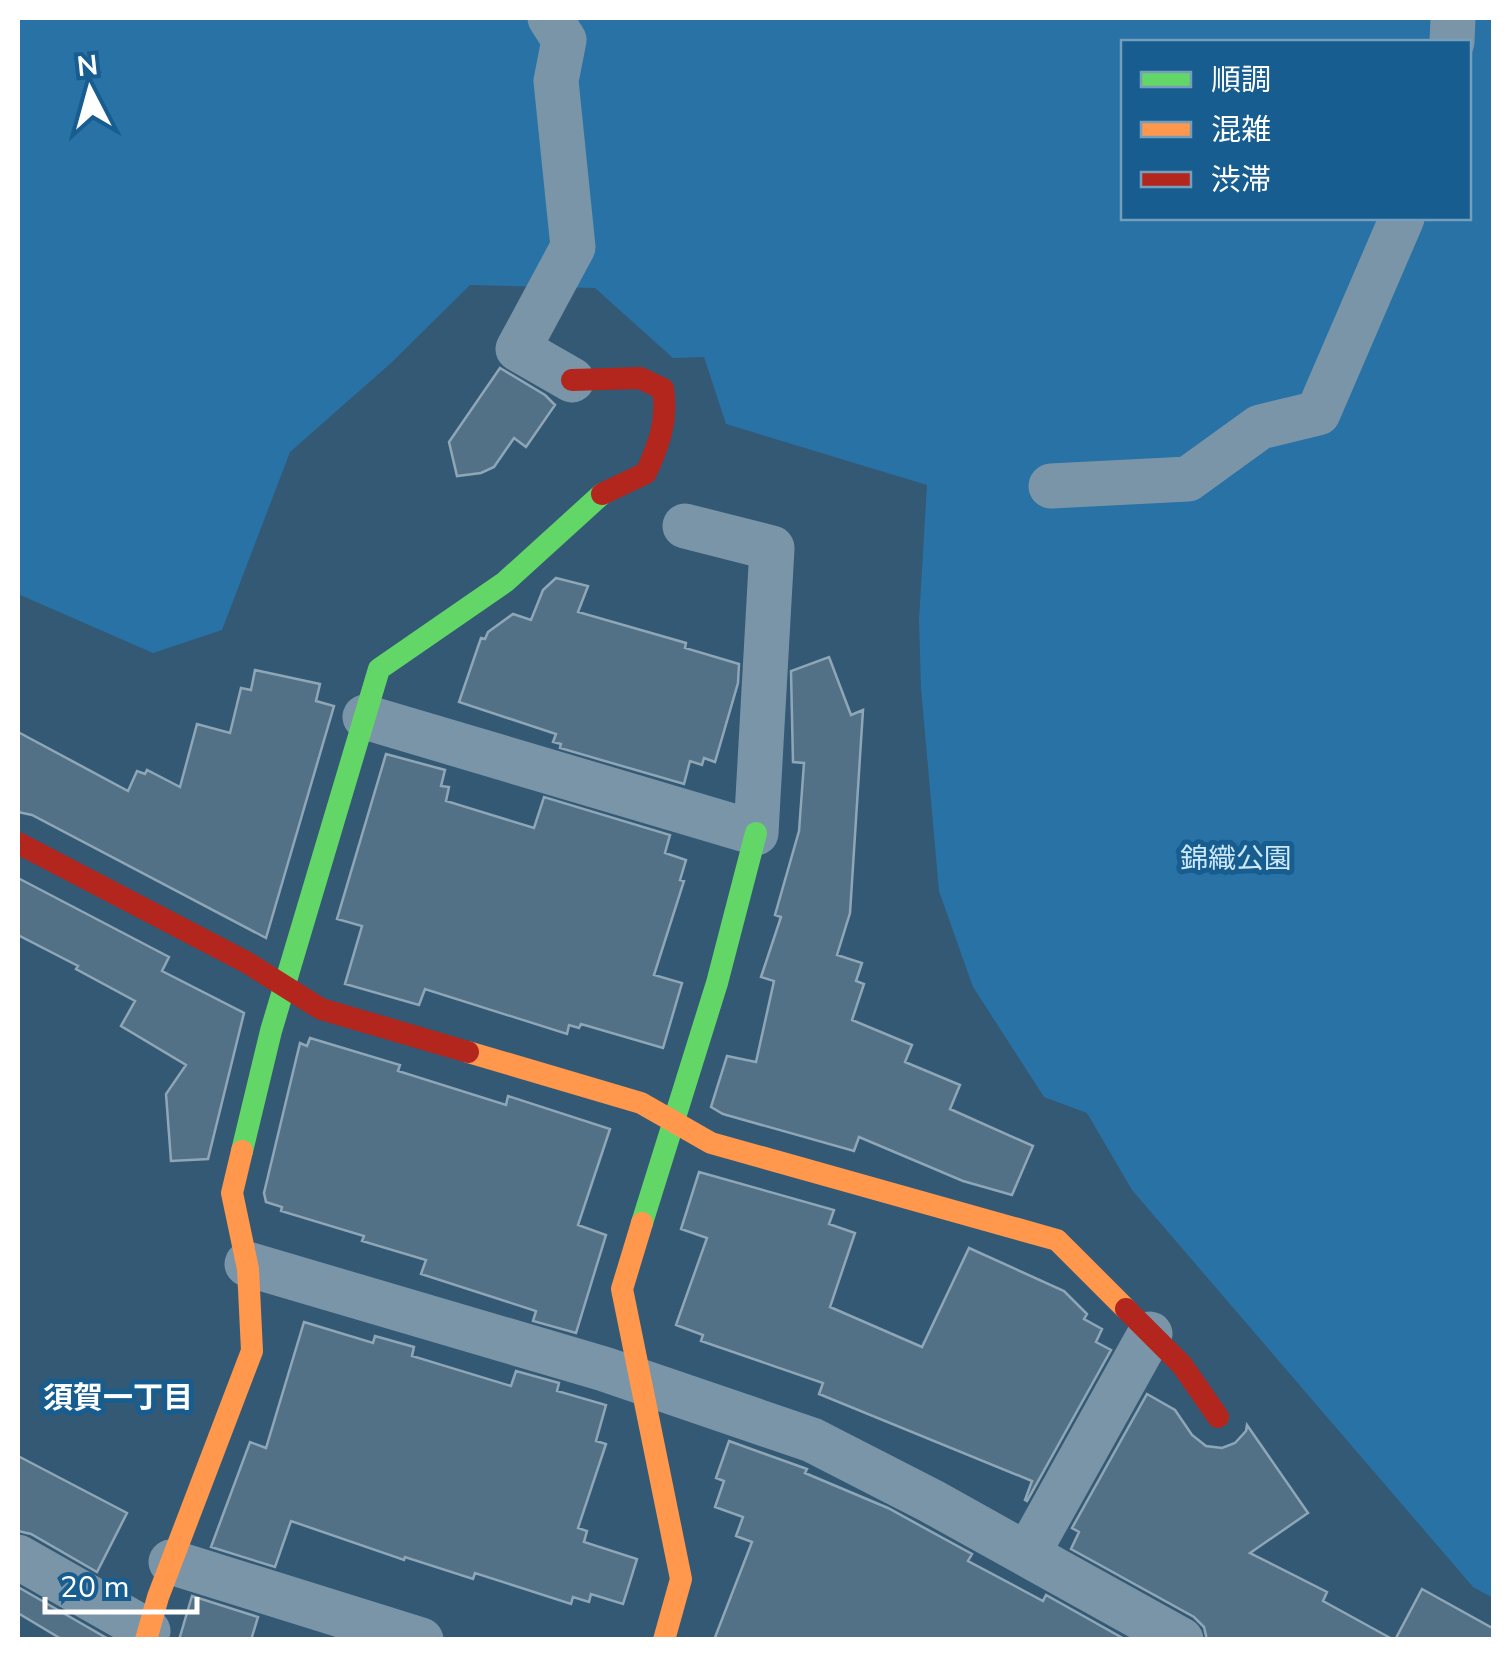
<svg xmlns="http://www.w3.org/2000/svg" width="1511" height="1657" font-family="'Nunito Sans','Noto Sans JP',sans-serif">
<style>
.green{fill:#2972a5;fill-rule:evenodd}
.building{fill:#527086;stroke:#8fa6b6;stroke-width:2.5}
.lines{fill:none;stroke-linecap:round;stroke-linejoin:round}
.street{stroke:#7b95a8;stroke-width:45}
.fast{stroke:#63d668;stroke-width:22}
.slow{stroke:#ff974d;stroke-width:22}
.jam{stroke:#b3261e;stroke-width:22}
.labels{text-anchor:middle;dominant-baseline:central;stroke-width:10;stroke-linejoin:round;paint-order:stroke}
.park-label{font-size:28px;fill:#cce8fb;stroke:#185d90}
.neighbourhood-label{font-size:30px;font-weight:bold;fill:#fff;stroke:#185d90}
</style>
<rect width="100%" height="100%" fill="#335975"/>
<path class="green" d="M18 18H1493V1598L1473 1587 1132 1190 1087 1113 1044 1097 973 987 939 891 921 688 919 620 927 485 726 424 704 357 673 358 595 288 470 285 391 363 290 452 222 630 153 653 18 594ZM1124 42H1468V218H1124Z"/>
<path class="building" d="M500 368 545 395 555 405 526 447 514 438 494 467 481 473 457 476 449 442Z
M556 578 588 586 578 612 686 643 685 648 739 664 738 683 715 762 704 758 702 765 690 761 684 784 560 748 561 744 553 742 556 734 459 702 481 638 485 639 488 632 513 614 531 620 543 590Z
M829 657 851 715 863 710 850 913 837 955 862 963 856 981 864 984 852 1020 912 1045 905 1062 960 1085 950 1109 1033 1146 1012 1195 963 1181 859 1137 854 1151 723 1114 711 1107 727 1056 756 1062 774 981 761 977 781 917 775 915 799 831 804 763 793 762 791 671Z
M255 670 320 684 316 701 334 706 266 938 32 815 18 812V732L128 791 137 771 145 774 147 770 180 787 197 724 230 733 241 688 251 690Z
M386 754 445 770 441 786 449 787 446 801 534 828 544 797 670 835 665 853 686 860 680 880 684 881 654 975 682 983 663 1048 581 1024 579 1028 569 1025 567 1034 425 989 419 1005 345 984 362 926 337 919Z
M18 878 169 957 162 971 244 1013 208 1159 171 1161 166 1094 186 1065 121 1026 135 1001 76 969 78 966 18 935Z
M310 1038 400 1065 398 1071 506 1105 508 1096 610 1129 578 1225 606 1235 576 1333 533 1321 536 1311 421 1274 426 1260 362 1241 364 1236 281 1211 282 1207 266 1202 264 1193 300 1043 307 1046Z
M699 1172 834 1210 829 1224 855 1233 830 1307 922 1347 969 1248 1064 1291 1087 1314 1084 1319 1102 1329 1096 1342 1111 1350 1027 1501 1025 1500 1032 1481 819 1394 823 1383 701 1341 703 1335 676 1325 707 1238 681 1229Z
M304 1322 373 1343 375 1336 414 1347 412 1356 511 1386 516 1371 559 1383 557 1391 606 1405 596 1441 606 1444 578 1528 587 1531 584 1542 637 1559 623 1604 591 1594 589 1602 573 1597 571 1604 475 1573 473 1579 405 1557 404 1560 291 1521 275 1567 211 1547 250 1442 266 1448Z
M1147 1394 1175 1410 1192 1435 1206 1446 1222 1448 1235 1443 1246 1431 1247 1425 1308 1513 1250 1553 1327 1592 1323 1601 1394 1640H1207L1204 1627 1194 1617 1071 1549 1079 1532 1072 1528Z
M729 1441 807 1469 805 1473 888 1508 972 1554 968 1561 1043 1601 1046 1595 1126 1640H714L752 1542 736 1536 743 1517 715 1507 724 1481 716 1478Z
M18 1456 127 1513 97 1572 31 1534 18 1531Z
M18 1587 110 1640H63L18 1613Z
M1422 1589 1494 1629V1640H1395Z
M192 1596 258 1617 251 1640H179Z"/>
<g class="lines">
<path class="street" d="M550 18 564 40 556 81 573 247 518 349 572 380
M1452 42 1453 18
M1051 486 1188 479 1260 427 1318 413 1402 218
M365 717 756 833 772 548 685 526
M247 1264 604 1369 812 1440 931 1501 1181 1640
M1028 1553 1150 1334
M18 1557 148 1631
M171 1562 421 1640"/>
<path class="fast" d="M242 1151 271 1031 379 669 505 582 602 494
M642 1223 717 983 756 833"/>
<path class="slow" d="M468 1052 641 1103 711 1143 1057 1240 1126 1309
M642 1223 622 1289 681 1579 664 1640
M146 1640 158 1597 252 1351 248 1269 232 1193 242 1151"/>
<path class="jam" d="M572 380 640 378 663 389C668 421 659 444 646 473L602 494
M18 843 246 962 321 1009 468 1052
M1126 1309 1182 1365 1218 1417"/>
</g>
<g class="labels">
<g class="park-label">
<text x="1236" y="859">錦織公園</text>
</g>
<g class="neighbourhood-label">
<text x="118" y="1398">須賀一丁目</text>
</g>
</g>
<rect width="1511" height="1657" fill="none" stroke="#ffffff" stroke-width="40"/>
<rect x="1121" y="40" width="350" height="180" fill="#185d90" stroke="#749ebc" stroke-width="2.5"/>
<rect x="1141" y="72" width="50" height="15" fill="#63d668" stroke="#749ebc" stroke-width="2.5"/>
<text x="1211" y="90" font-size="30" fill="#ffffff">順調</text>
<rect x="1141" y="122" width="50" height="15" fill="#ff974d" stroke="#749ebc" stroke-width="2.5"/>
<text x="1211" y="140" font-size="30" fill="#ffffff">混雑</text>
<rect x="1141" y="172" width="50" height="15" fill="#b3261e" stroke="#749ebc" stroke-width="2.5"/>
<text x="1211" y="190" font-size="30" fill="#ffffff">渋滞</text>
<g transform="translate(90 90) rotate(354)" stroke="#185d90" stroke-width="8" paint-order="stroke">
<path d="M0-8L18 38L0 25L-18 38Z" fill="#ffffff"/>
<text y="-15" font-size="28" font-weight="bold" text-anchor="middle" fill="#ffffff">N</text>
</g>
<path d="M45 1597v15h152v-15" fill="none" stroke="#ffffff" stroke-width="5"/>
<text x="60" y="1597" font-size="30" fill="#ffffff" stroke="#185d90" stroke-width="8" paint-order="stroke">20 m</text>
</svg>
